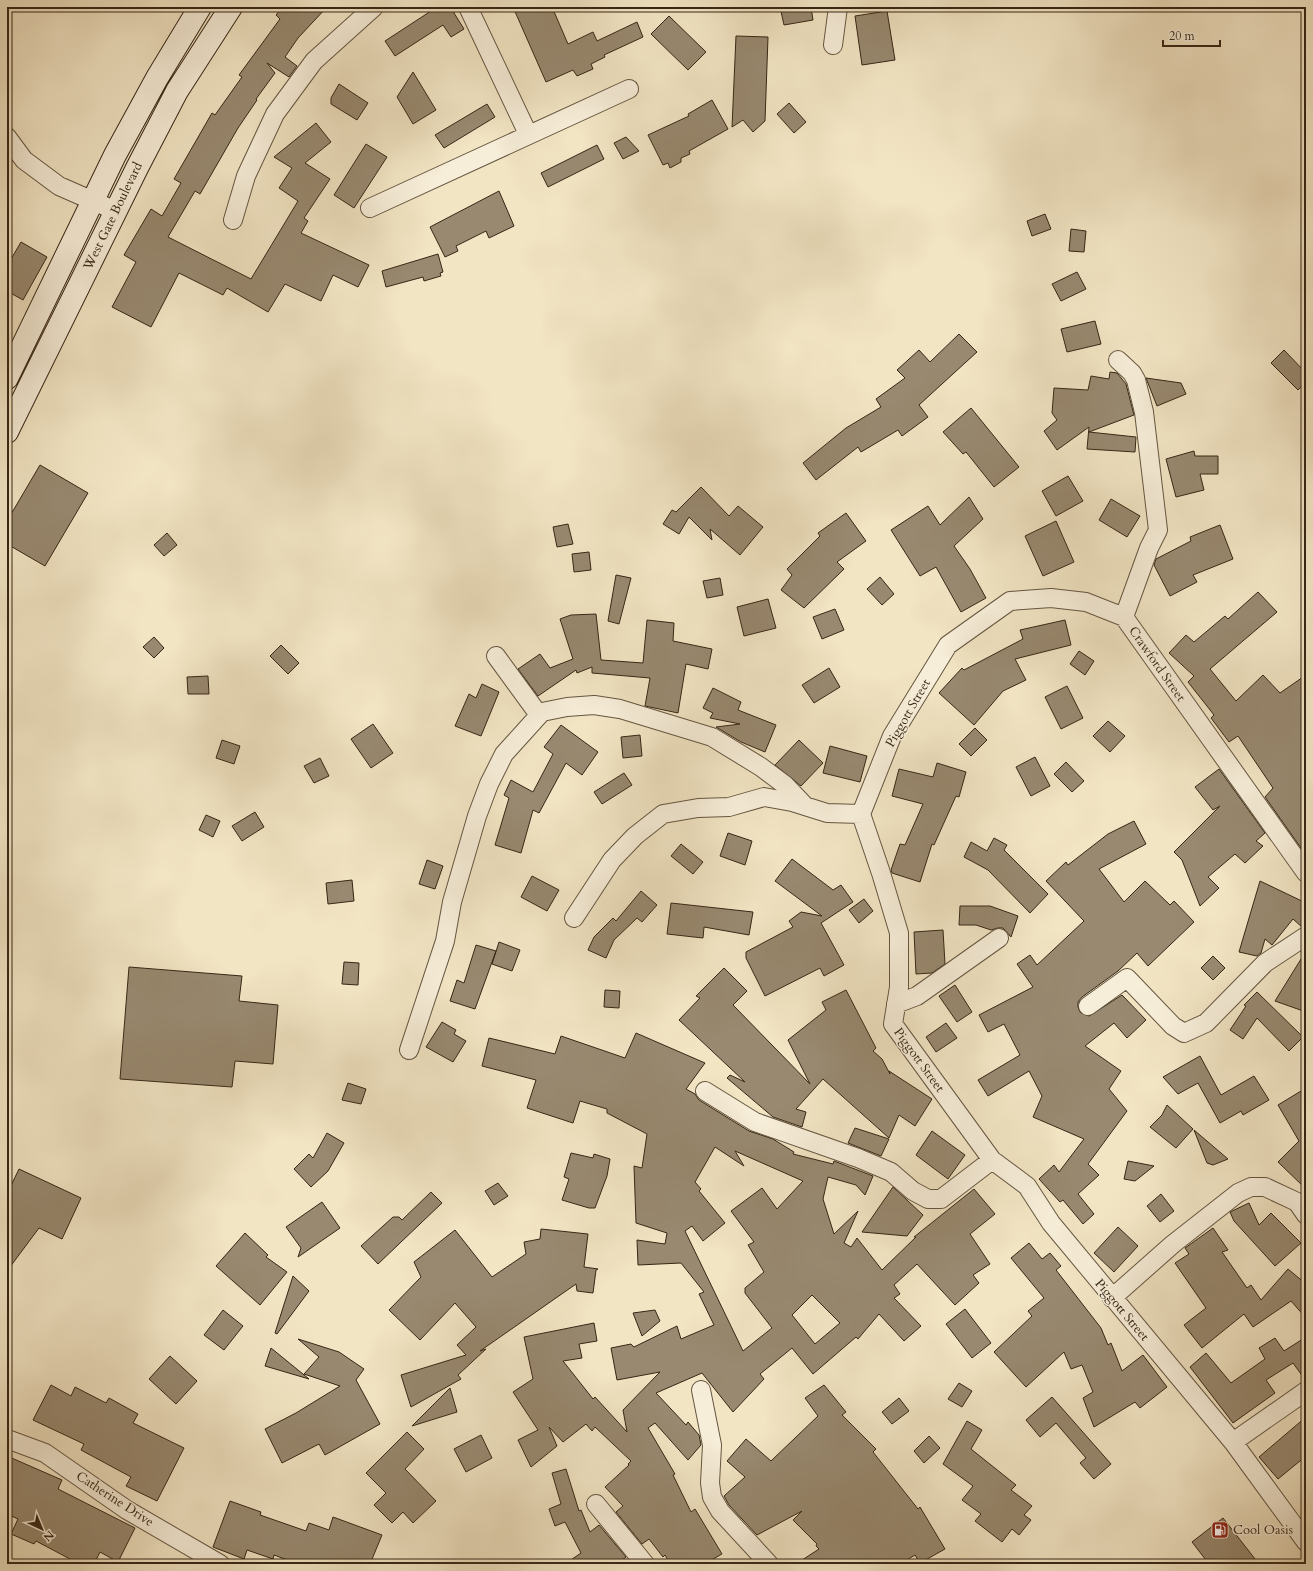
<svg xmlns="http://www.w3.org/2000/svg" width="1313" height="1571" font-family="Cardo,serif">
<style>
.building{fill:#988970;stroke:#362615;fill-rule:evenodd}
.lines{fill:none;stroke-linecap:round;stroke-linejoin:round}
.street-casing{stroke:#655641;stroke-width:20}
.secondary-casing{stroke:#362615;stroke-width:24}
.street{stroke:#f7eed9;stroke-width:18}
.secondary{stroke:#f7eed9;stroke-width:22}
.labels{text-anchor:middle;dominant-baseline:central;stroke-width:3;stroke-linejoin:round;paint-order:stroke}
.street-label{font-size:13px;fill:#362615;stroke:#f7eed9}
.poi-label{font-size:13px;fill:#362615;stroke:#f7eed9;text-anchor:start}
</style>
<rect width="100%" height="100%" fill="#f2e5c4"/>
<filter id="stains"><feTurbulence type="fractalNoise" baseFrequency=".005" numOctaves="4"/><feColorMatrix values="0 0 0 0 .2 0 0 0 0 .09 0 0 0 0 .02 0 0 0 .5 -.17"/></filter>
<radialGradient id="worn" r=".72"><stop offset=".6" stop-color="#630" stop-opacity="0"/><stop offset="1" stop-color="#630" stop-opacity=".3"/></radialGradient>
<path class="building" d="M283 7H327L298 38 285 57 297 66 289 77 267 63 275 73 256 99 257 100 238 128 200 194 195 191 168 237 251 279 298 201 279 188 292 168 274 157 316 123 331 142 305 163 330 179 304 218 308 221 301 233 369 265 358 287 333 275 321 301 285 284 268 312 227 288 223 295 179 273 151 327 112 307 136 262 124 255 151 209 162 216 181 183 174 179 212 113 215 115 242 77 239 75 280 19 276 15Z
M433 7H456L454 13 464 29 451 37 443 25 395 56 385 41 431 11Z
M513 7H552L568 44 593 32 597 41 637 22 643 37 604 55 605 57 591 64 593 69 577 76 573 70 546 82Z
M780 7H811L813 20 784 25Z
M887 11 895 60 862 65 855 16Z
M669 16 706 52 688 70 651 34Z
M736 36 768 37 765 121 753 132 743 120 732 127Z
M413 72 436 110 413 124 397 97Z
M339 84 368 103 357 120 331 104V98Z
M712 100 728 129 689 151 690 154 681 158V162L670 168 668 163 663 165 648 135 689 116 688 114Z
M789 103 806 122 794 133 777 114Z
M487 104 495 117 444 148 435 135Z
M626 137 639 151 623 159 614 143Z
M366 144 387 157 354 208 334 195Z
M597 145 604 159 548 187 541 173Z
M499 191 514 226 489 238 486 231 456 246 458 251 445 257 430 227Z
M1045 214 1051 229 1032 236 1027 221Z
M1071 229 1086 231 1084 252 1069 251Z
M21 242 47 257 23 300 7 291V266Z
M438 254 443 272 440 273 441 276 424 281 423 277 386 287 382 271Z
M1077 272 1086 289 1061 301 1052 284Z
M1095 321 1101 344 1067 352 1061 329Z
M959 334 977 352 919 405 928 417 902 436 898 430 861 452 858 447 816 480 803 463 846 428 881 407 876 399 905 378 897 370 919 350 930 362Z
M1284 350 1306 373V382L1298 390 1271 363Z
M1110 372 1117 373 1126 384 1134 415 1089 432 1136 437 1135 452 1087 449 1089 427 1057 450 1044 431 1057 420 1052 413 1054 388 1088 390 1091 376 1109 379Z
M1146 378 1181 383 1186 394 1157 406Z
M971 408 1019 467 994 487 966 452 963 454 943 432Z
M1194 451 1195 456H1218V474H1200L1204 490 1176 497 1166 459Z
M40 465 88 493 45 566 7 544V521Z
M1068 476 1083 501 1056 516 1042 491Z
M701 487 729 516 738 506 763 527 740 555 710 529 712 540 689 517 679 534 663 524 672 510 676 512Z
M969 497 983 519 954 546 970 569 986 598 961 612 936 567 920 576 891 530 928 506 940 525Z
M1111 499 1140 516 1127 537 1099 520Z
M846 513 866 541 837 562 844 569 804 608 781 590 792 575 787 569 820 536 818 533Z
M1056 521 1074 562 1043 576 1025 536Z
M568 524 573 544 557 547 553 527Z
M1220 525 1233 559 1193 575 1197 582 1170 596 1154 565 1156 559 1191 541 1190 537Z
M167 533 177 545 164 556 154 545Z
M589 552 591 570 574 572 572 554Z
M616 575 631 578 619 624 608 621Z
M880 577 894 594 882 605 867 589Z
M720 578 723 595 707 598 703 581Z
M1258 592 1277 612 1210 669 1236 701 1263 675 1280 693 1306 675V855L1265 797 1273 788 1238 736 1229 742 1211 718 1214 715 1188 682 1194 676 1169 653 1186 635 1194 642 1225 616 1228 619Z
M768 599 776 628 744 636 737 607Z
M835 609 844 630 822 639 813 617Z
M596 614 601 660 643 663 647 620 674 623 673 641 712 649 708 669 686 664 678 713 645 706 650 678 592 673V667L577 673 576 670 538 696 518 669 540 654 550 668 573 659 560 619 571 615Z
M1065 620 1071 645 1015 659 1026 680 1003 691 974 725 939 693 962 668 964 670 1023 639 1020 630Z
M154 637 164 648 154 658 143 647Z
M281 645 299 663 288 674 270 656Z
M1079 651 1094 661 1085 675 1070 664Z
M829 668 840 687 814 703 802 685Z
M208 676 209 694H188L187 677Z
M482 684 499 692 481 736 455 726 469 694 476 698Z
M1067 686 1083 718 1061 729 1045 697Z
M713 688 741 702 738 710 776 725 765 752 741 742 716 727 740 724 710 718 713 713 703 708Z
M1108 721 1125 736 1110 752 1093 736Z
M373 724 393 753 371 768 351 739Z
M561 725 598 752 582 775 566 763 539 813 533 810 521 853 495 845 509 798 504 795 511 780 533 792 553 754 544 747Z
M975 728 987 740 971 756 959 744Z
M640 735 642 756 623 758 621 737Z
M222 740 240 746 234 764 216 758Z
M799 740 823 763 801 786 775 765Z
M830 746 867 756 860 782 823 773Z
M1035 757 1050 786 1031 796 1016 767Z
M320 758 329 776 314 783 304 766Z
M1066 762 1084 781 1072 792 1054 774Z
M937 763 966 772 959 797 956 796 934 845 932 844 920 882 892 873 891 870 900 844 905 845 923 804 892 796 899 769 933 777Z
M1219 769 1265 833 1256 841 1263 846 1245 863 1235 854 1208 877 1219 888 1200 906 1182 860 1174 852 1220 806 1213 810 1195 787Z
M624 773 632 785 602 804 594 792Z
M255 812 264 827 242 841 232 826Z
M206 815 220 821 213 837 199 830Z
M1134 821 1146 844 1099 869 1124 902 1145 881 1170 905 1174 901 1194 922 1148 966 1137 953 1118 971 1082 997 1078 1002V1007L1080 1012 1089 1016 1122 995 1146 1020 1127 1038 1114 1023 1085 1046 1121 1071 1109 1089 1127 1111 1088 1164 1099 1175 1078 1194 1094 1214 1083 1224 1063 1200 1060 1202 1039 1179 1054 1165 1059 1172 1084 1139 1033 1117 1042 1096 1029 1071 988 1096 978 1080 1020 1055 1004 1024 988 1032 979 1015 1033 987 1017 964 1030 955 1037 965 1084 921 1046 881 1066 862 1068 865 1108 834Z
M728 833 752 841 745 865 720 856Z
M994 838 1007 845 1004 850 1048 894 1030 913 988 870 964 857 971 842 987 851Z
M681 844 703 862 693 874 671 856Z
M792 859 833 890 841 885 853 902 821 923 844 965 824 976 820 968 765 996 746 958V952L793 927 789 921 801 912 822 916 775 881Z
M427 860 443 866 435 889 419 884Z
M532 876 559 890 547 911 521 897Z
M352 880 354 901 328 904 326 883Z
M1260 881 1306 903V926L1302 927 1293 919 1272 945 1265 939 1261 953 1257 956 1239 952Z
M641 891 657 905 642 922 637 918 614 940 606 958 588 950 594 937 613 918 616 921Z
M864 899 873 911 859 923 849 910Z
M671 903 753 912 749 935 704 927 703 938 667 934Z
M960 906H990L1018 916 1011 937 1003 928H998L991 930 976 925H959Z
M943 930 945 964 932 973 916 974 914 932Z
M499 942 520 950 512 971 492 964Z
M476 945 496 951 475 1009 450 1001 457 980 464 983Z
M1306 951V1012L1275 1001Z
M1213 956 1225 968 1213 980 1201 968Z
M344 962 359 963 358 985 342 984Z
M129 967 242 976 239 1001 278 1005 273 1064 235 1061 232 1087 120 1079Z
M724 968 747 991 733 1005 810 1084 788 1040 826 1010 822 1002 846 990 876 1048 873 1051 882 1059 890 1074 889 1071 932 1099 915 1126 899 1115 889 1138 823 1079 796 1109 806 1112 802 1127 773 1117 727 1078 730 1075 745 1082 679 1020 700 998 696 996Z
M955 985 972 1012 957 1022 939 996Z
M605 990 620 991 619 1008 604 1007Z
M1257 992 1303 1037 1289 1051 1257 1018 1243 1039 1230 1030 1246 1006 1244 1005Z
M442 1022 456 1030 454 1034 466 1041 453 1062 426 1047Z
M946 1023 957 1038 936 1052 926 1037Z
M636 1033 705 1063 686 1089 695 1094 699 1100 749 1131 773 1139 794 1152 793 1154 833 1164 834 1161 873 1176 865 1195 856 1185 828 1177 823 1199 834 1234 858 1211 844 1243 851 1247 857 1238 882 1270 916 1237H914L974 1189 995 1214 970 1234 990 1264 973 1275 979 1283 955 1305 917 1264 894 1285 900 1294 894 1298 921 1326 904 1341 879 1314 858 1339 856 1337 813 1374 792 1348 760 1374 764 1379 733 1412 702 1373 656 1393 686 1425 688 1422 699 1435 701 1445 688 1460 655 1423 648 1428 675 1474 673 1475 691 1512 695 1509 722 1554 704 1564H670L665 1555 663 1557 649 1539 642 1544 616 1512 623 1506 605 1487 629 1465 628 1464 631 1461 595 1427 592 1431 586 1424 563 1442 549 1427 557 1446 531 1467 518 1440 538 1430 513 1392 533 1379 524 1337 594 1323 597 1341 579 1344 582 1358 563 1361 593 1399 595 1397 627 1432 623 1410 660 1372 617 1380 611 1348 631 1344 634 1347 677 1326 681 1339 714 1325 699 1294 704 1292 681 1263 638 1265 637 1240 665 1244 667 1233 636 1223 634 1166 642 1168 647 1134 607 1113V1109L580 1101 573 1123 527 1108 536 1080 482 1066 489 1038 555 1054 561 1036 625 1058ZM715 1147 744 1166 735 1151 803 1181 777 1209 762 1188 731 1211 754 1242 748 1245 764 1272 745 1288V1293L772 1328 743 1351 685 1231 692 1226 703 1241 725 1223 699 1191 701 1189 695 1182ZM812 1295 840 1323 815 1344 792 1315Z
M1200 1056 1221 1095 1254 1076 1269 1100 1243 1115 1241 1111 1220 1123 1198 1083 1178 1094 1163 1077Z
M348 1083 366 1089 361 1104 342 1100Z
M1301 1091 1306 1101V1189L1278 1162 1299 1141 1278 1105Z
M1167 1105 1193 1129 1176 1148 1150 1127 1162 1115Z
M855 1128 889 1139 881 1156 848 1143Z
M1194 1130 1228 1159 1213 1165 1207 1163Z
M932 1131 965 1155 948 1179 916 1155Z
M327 1133 344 1143 328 1171 311 1187 294 1169 309 1154 313 1158Z
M571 1153 593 1158 594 1154 610 1159 607 1176 595 1208H589L562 1200 569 1179 564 1177Z
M1128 1161 1154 1166 1135 1181 1124 1179Z
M19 1169 81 1198 62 1239 39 1228 7 1271V1194Z
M498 1183 508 1196 494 1205 485 1191Z
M893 1187 923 1215 907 1236 862 1232Z
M431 1192 442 1203 378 1264 361 1246 393 1217H399L402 1220Z
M1161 1194 1174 1211 1160 1222 1147 1206Z
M322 1202 340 1228 298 1257 301 1248 286 1227Z
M1249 1203 1259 1225 1271 1213 1301 1243 1275 1266 1234 1221 1230 1212Z
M1118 1227 1138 1246 1114 1272 1094 1253Z
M1213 1228 1228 1250 1222 1252 1247 1288 1251 1285 1261 1300 1288 1269 1306 1284V1318L1291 1301 1253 1327 1244 1314 1202 1348 1184 1325 1206 1308 1175 1263 1189 1254 1185 1248Z
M541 1229 588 1234 584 1267 598 1269 596 1270 593 1293 577 1291 576 1284 480 1351 486 1349 458 1375 461 1379 411 1407 401 1375 466 1355 457 1345 476 1327 455 1303 420 1340 389 1310 421 1277 414 1262 455 1230 492 1277 526 1254 524 1242 540 1239Z
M245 1233 268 1255 266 1257 287 1272 260 1305 216 1266Z
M1029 1243 1042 1259 1050 1253 1061 1266 1056 1270 1101 1328 1108 1345 1111 1343 1122 1371 1143 1355 1167 1387 1140 1408 1135 1402 1094 1427 1083 1398 1093 1392 1082 1365 1071 1369 1064 1352 1026 1387 994 1352 1032 1316 1028 1311 1044 1298 1011 1258Z
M293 1276 309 1291 277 1334 275 1333Z
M965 1309 991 1343 972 1358 946 1324Z
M223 1310 243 1326 224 1350 204 1335Z
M655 1310 660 1321 642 1336 633 1313Z
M1306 1337V1381L1293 1363 1266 1380 1275 1393 1233 1423 1190 1367 1206 1353 1231 1383 1265 1359 1259 1348 1275 1338 1284 1351Z
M298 1339 339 1352 364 1369 356 1380 380 1424 325 1455 319 1444 282 1463 265 1429 296 1413 340 1386 304 1374 319 1357Z
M271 1348 309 1379 265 1366Z
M170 1356 197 1381 176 1404 149 1379Z
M959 1383 972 1391 962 1407 948 1399Z
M51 1385 71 1396 75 1387 106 1403 109 1398 138 1414 133 1423 184 1448 157 1501 126 1486 131 1477 81 1450 84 1444 33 1420Z
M824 1385 846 1412 842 1415 876 1449 873 1452 918 1509 920 1507 945 1549 920 1563 915 1555 900 1564H796L819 1549 816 1546 817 1544 793 1520 802 1511 757 1535 729 1505 724 1496 745 1477 727 1461 746 1439 771 1461 818 1416 805 1398Z
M450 1388 457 1412 412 1426Z
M1052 1397 1111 1464 1094 1479 1080 1463 1086 1458 1056 1423 1040 1437 1026 1420Z
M899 1398 909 1411 892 1424 882 1412Z
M1306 1417V1456L1278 1479 1259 1457Z
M967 1421 982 1430 971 1449 1016 1485 1011 1490 1032 1506 1024 1515 1031 1520 1019 1535 1012 1529 1002 1542 975 1521 981 1514 962 1500 973 1486 943 1464Z
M407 1432 424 1449 405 1469 436 1501 413 1523 403 1512 392 1523 374 1505 386 1493 366 1473Z
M481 1435 492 1458 466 1472 454 1449Z
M929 1436 940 1448 924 1463 914 1451Z
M7 1456 62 1480 58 1489 135 1528 118 1562 100 1552 94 1564H68L70 1559 36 1541 34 1544 11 1534 18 1519 7 1514Z
M566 1469 579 1511 581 1510 590 1532 599 1525 626 1557 617 1564H565L581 1553 565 1522 555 1526 549 1509 561 1504 552 1473Z
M230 1501 261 1512 260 1515 306 1531 309 1523 329 1530 333 1517 382 1535 370 1564H298L274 1555 273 1559 247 1550 244 1559 213 1547Z
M1223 1518 1259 1564H1209L1192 1542Z"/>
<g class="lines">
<defs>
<path id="street" d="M468 7 528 134
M833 45 838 7
M7 137 24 160 59 186 116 211
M370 208 629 89
M233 220 246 176 275 114 314 61 374 7
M1118 360 1132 373 1136 380 1144 412 1158 530 1149 548 1124 617
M1124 617 1086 602 1051 598 1010 601 948 645 892 736 861 814 881 873 899 933V987L893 1024 992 1160 1027 1186 1051 1223 1233 1442 1306 1542
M1124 617 1306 873
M496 656 539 715
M574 918 612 860 635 836 663 814 698 808 729 807 764 797 792 802 827 813 861 814
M896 1004 917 996 999 938
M1088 1006 1127 978 1173 1026 1184 1033 1206 1023 1265 963 1306 936
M409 1050 445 941 452 902 477 816 489 784 504 754 542 712 567 707 594 705 620 709 712 737 761 767 785 785 805 806
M705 1091 755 1122 858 1158 891 1172 913 1191 928 1199H941L992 1160
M1112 1298 1173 1244 1238 1193 1251 1187H1265L1297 1202 1306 1215
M701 1390 712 1445 710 1483 712 1497 720 1511 769 1564
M7 1439 45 1453 127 1510 220 1564
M1233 1442 1306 1391
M596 1504 645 1564"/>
<path id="secondary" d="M7 378 115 155 157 78 200 7
M7 432 137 168 177 91 231 7"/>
</defs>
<use href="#street" class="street-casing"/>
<use href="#secondary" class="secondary-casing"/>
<use href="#street" class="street"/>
<use href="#secondary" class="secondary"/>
</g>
<defs>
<symbol id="fuel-square" viewBox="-11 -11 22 22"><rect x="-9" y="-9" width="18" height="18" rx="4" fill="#8f2418" stroke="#f7eed9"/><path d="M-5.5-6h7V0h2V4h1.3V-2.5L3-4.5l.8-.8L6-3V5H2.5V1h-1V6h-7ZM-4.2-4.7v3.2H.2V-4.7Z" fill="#fff"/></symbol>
</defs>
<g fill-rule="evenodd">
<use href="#fuel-square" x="1210" y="1520" width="20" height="20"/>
</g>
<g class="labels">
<g class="street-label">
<text transform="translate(113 216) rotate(-64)">West Gate Boulevard</text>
<text transform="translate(1157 664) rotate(55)">Crawford Street</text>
<text transform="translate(908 713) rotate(-60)">Piggott Street</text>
<text transform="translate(919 1060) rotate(54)">Piggott Street</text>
<text transform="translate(1122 1310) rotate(50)">Piggott Street</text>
<text transform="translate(115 1499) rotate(33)">Catherine Drive</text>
</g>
<g class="poi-label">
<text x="1233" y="1530">Cool Oasis</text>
</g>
</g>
<rect width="1313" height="1571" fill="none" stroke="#f2e5c4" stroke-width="24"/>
<rect x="8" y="8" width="1297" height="1555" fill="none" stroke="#362615" stroke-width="2"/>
<rect x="12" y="12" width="1289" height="1547" fill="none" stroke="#362615"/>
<g transform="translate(42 1529) rotate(136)" stroke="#f7eed9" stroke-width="3" paint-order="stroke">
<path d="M0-3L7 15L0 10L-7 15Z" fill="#362615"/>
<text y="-6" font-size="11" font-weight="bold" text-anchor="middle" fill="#362615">N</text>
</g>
<path d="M1163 40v6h57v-6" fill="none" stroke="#362615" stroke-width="2"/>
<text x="1169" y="40" font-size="12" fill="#362615" stroke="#f7eed9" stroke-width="3" paint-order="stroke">20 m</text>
<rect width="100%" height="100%" filter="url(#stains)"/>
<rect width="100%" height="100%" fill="url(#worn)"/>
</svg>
